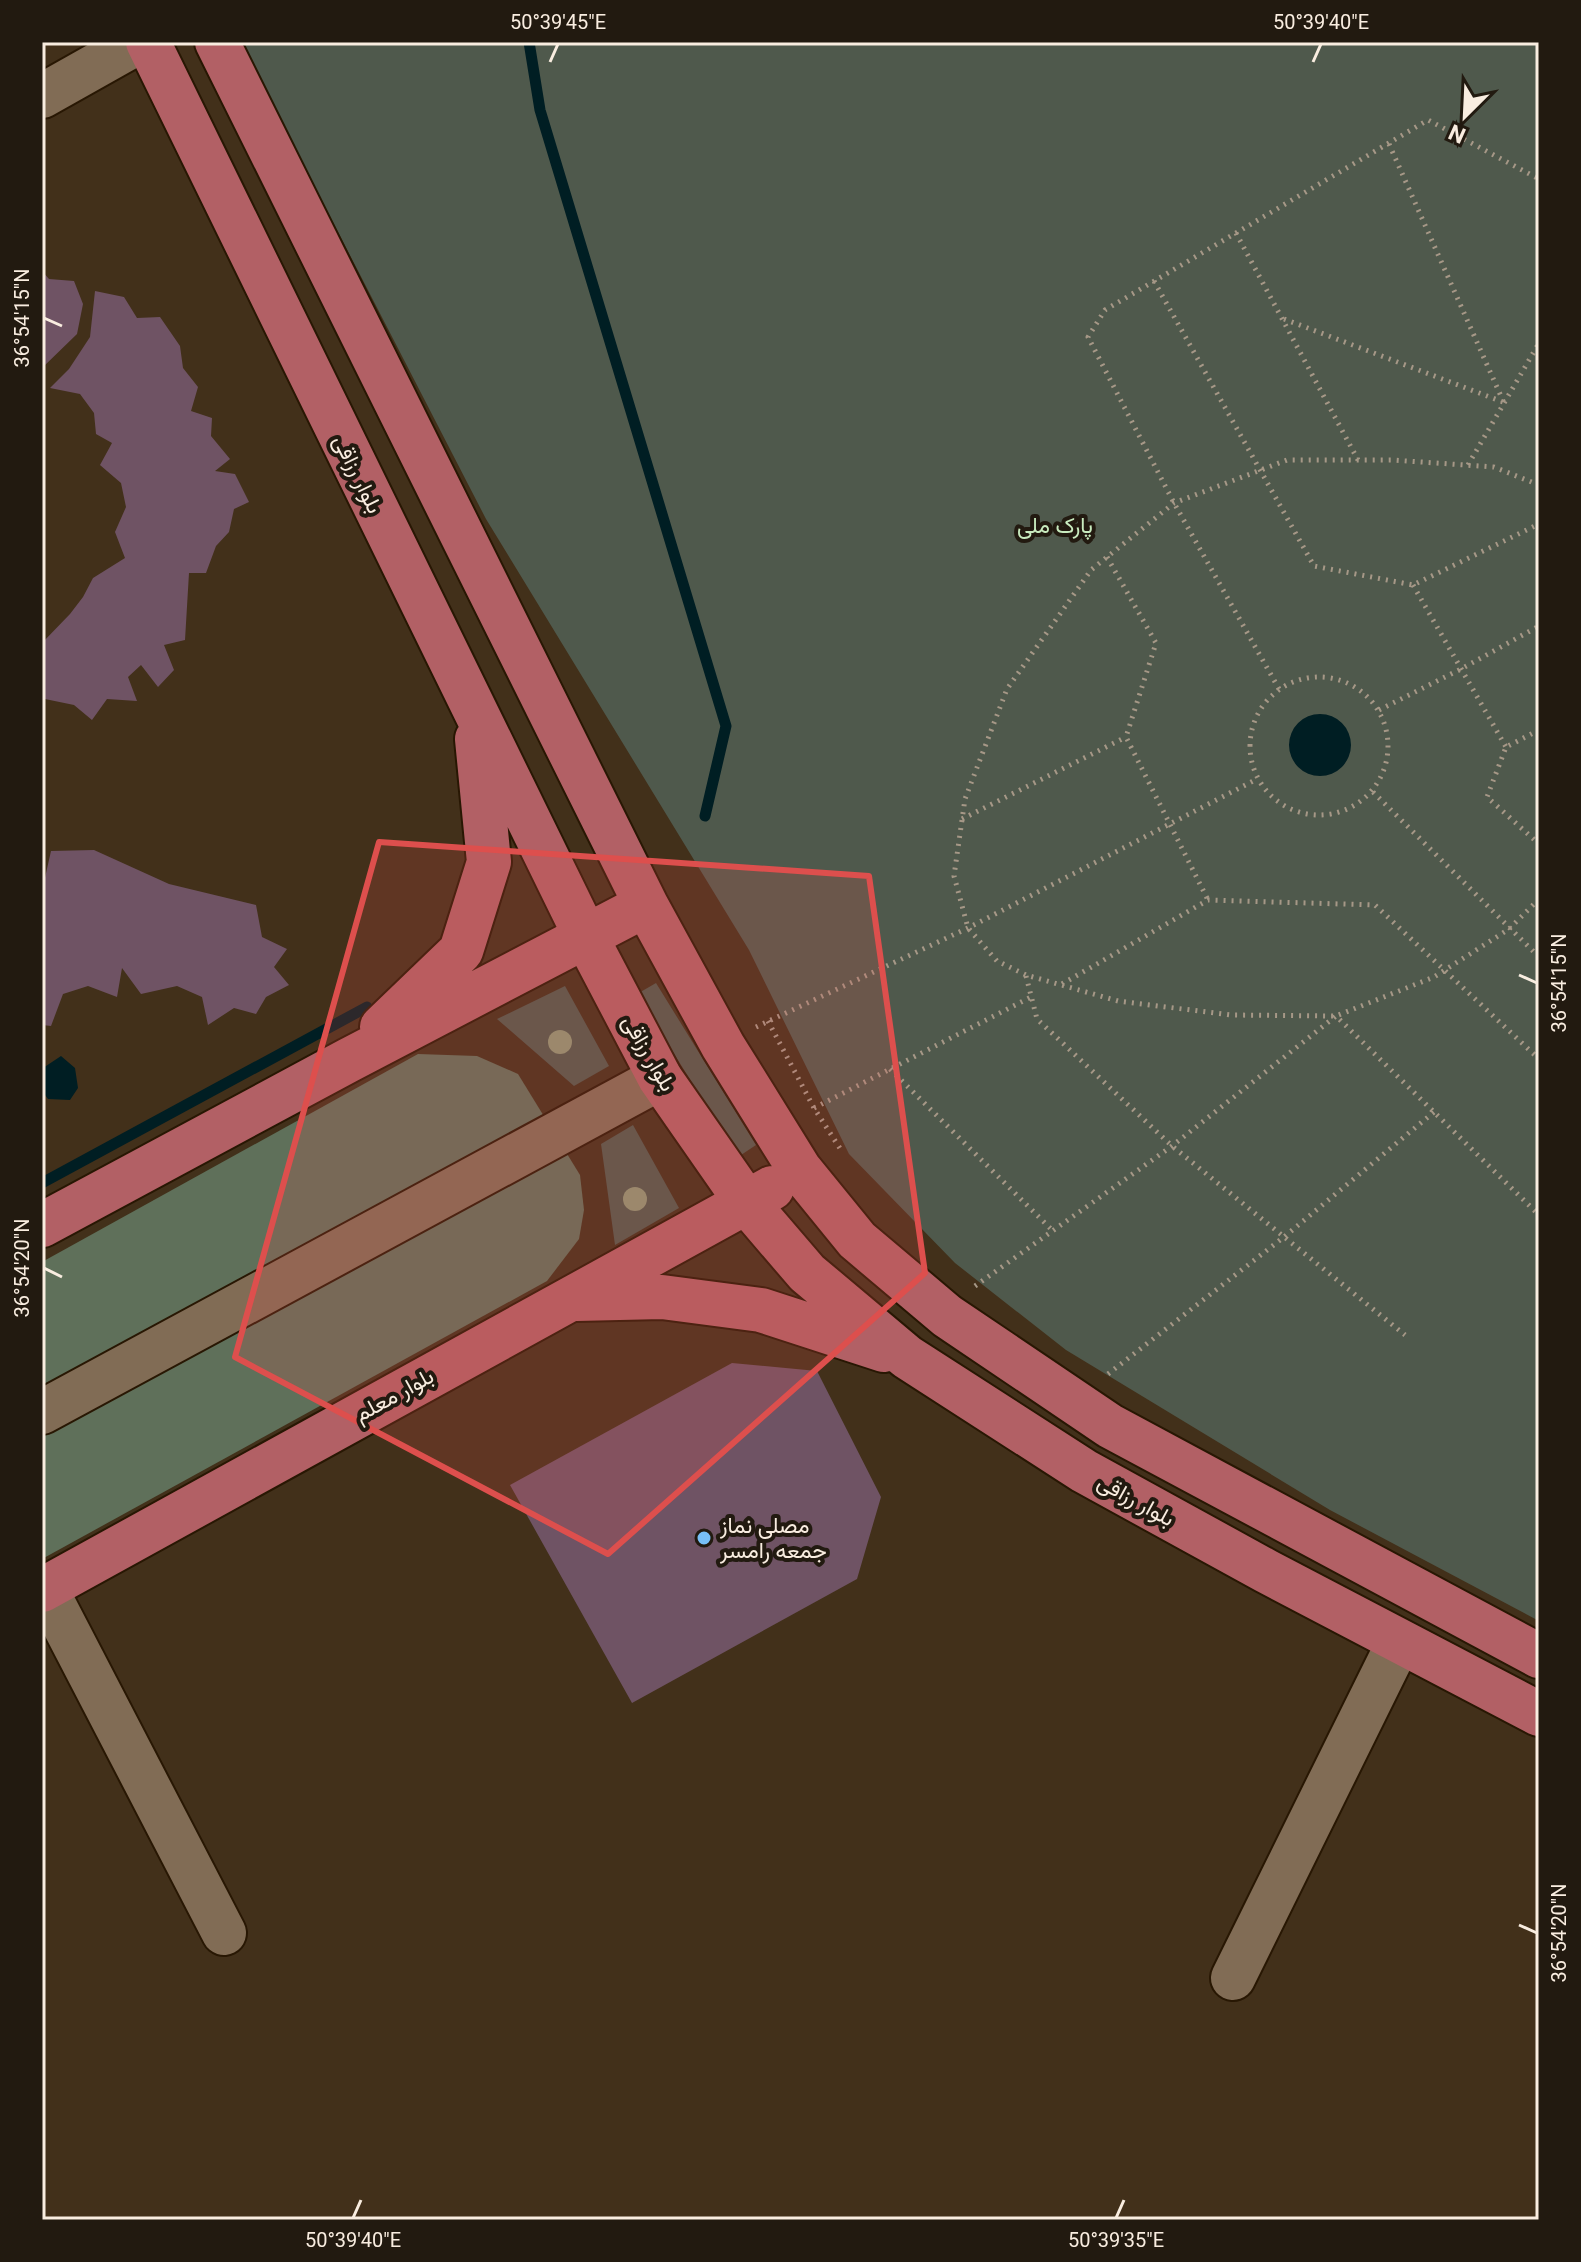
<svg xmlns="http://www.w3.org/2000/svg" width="1581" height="2262" font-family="Roboto,Vazirmatn,sans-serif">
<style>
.green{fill:#4f594c}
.forest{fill:#5f705a}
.water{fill:#001e23}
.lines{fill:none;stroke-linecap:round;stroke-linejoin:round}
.stream{stroke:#001e23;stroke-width:11}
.building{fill:#6f5364}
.minor-casing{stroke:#281703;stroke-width:48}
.major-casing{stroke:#281703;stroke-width:48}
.path{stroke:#a69887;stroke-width:5;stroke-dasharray:2 6;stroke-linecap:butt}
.minor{stroke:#816c55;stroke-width:44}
.major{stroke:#b26065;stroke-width:44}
.tree{fill:#8c9775}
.marked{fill:#dd4f4d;fill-opacity:0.2;stroke:#dd4f4d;stroke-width:6;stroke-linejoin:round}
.ticks{fill:none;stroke:#f9ede0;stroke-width:3}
.poi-dot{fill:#77bff7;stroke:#221a10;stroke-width:3}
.labels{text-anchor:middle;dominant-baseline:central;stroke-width:8;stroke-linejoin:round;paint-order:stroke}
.street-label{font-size:22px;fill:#f9ede0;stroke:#221a10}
.park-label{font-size:22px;fill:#c9ecbf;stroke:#221a10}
.poi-label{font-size:22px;fill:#f9ede0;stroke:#221a10;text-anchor:start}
.neatline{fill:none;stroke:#f9ede0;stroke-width:3}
.ticks-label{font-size:20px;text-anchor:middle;fill:#f9ede0}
</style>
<rect width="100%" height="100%" fill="#42301a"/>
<path class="green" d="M240 42H1539V1621L1330 1510 1066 1350 955 1263 849 1154 749 950 486 519Z
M656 983 756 1145 738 1157 637 994Z
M565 986 609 1066 574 1086 497 1019Z
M633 1125 679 1208 615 1245 601 1144Z"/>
<path class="forest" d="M418 1054 477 1056 518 1074 580 1175 584 1210 579 1239 547 1281 42 1559V1262Z"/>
<path class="water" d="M1289 745a31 31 0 1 1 62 0a31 31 0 1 1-62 0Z
M61 1056 75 1068 78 1088 70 1100 48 1099 42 1091 43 1068Z"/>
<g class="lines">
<path class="stream" d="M529 42 540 110 726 726 705 816
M42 1183 367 1007"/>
</g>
<path class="building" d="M42 271 49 279 74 281 83 304 77 334 42 368Z
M95 291 124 297 137 318 160 317 180 346 183 368 198 387 191 411 212 418 211 436 230 459 215 471 235 474 249 502 234 509 229 532 216 546 206 573H189L185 640 164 645 174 670 158 687 141 665 128 677 137 701 107 699 92 720 74 705 45 699 42 643 70 614 83 597 93 578 125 558 115 532 126 507 121 483 100 465 112 443 96 434 94 413 80 394 50 388 69 369 90 337Z
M94 850 169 884 256 905 262 937 287 949 274 967 289 985 266 997 256 1014 234 1008 208 1025 202 997 177 986 141 994 122 968 117 997 88 986 63 994 51 1026 42 1025V891L51 851Z
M732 1363 817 1371 881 1497 857 1579 632 1703 510 1485Z"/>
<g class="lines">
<defs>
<path id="minor" d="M42 96 138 42
M42 1412 660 1078
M45 1588 224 1933
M1233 1978 1399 1642"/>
<path id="major" d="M148 42 586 937 660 1078 747 1203 807 1273 907 1357 1084 1471 1266 1571 1539 1714
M217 42 646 905 723 1046 800 1170 857 1240 947 1316 1110 1426 1539 1656
M382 1027 461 951 489 862 477 739
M42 1225 349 1060 646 905
M576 1299 662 1297 761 1310 884 1350
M42 1590 772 1188"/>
</defs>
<use href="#minor" class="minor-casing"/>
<use href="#major" class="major-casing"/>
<path class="path" d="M1389 144 1504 403
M1236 233 1358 460
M1154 281 1314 566 1413 585 1539 524
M1284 319 1503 402
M1468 465 1539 343
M1539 485 1494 467 1392 460H1287L1174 503 1091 570 1007 689 965 799 954 876 968 928 997 961 1026 975 1118 1001 1231 1015 1336 1016 1434 977 1509 929 1539 899
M1107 557 1156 643 1126 737 1208 900
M1413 585 1506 747
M1250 746a69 69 0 1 1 138 0a69 69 0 1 1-138 0Z
M1279 689 1174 503 1088 337 1105 310 1428 120 1539 179
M1379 710 1461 669 1539 626
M1539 730 1506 747 1487 797 1539 844
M1373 792 1539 957
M962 819 1126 737
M1026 976 1037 1019 1172 1146 1405 1335
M1062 984 1208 900 1375 905 1539 1059
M768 1021 814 1108 843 1153
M756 1027 968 928 1257 779
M890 1069 1053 1231
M814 1108 1031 997
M975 1286 1172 1146 1336 1016 1539 1215
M1108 1374 1284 1237 1434 1112"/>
<use href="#minor" class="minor"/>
<use href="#major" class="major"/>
</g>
<g class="tree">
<circle cx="560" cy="1042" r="12"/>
<circle cx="635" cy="1199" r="12"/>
</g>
<path class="marked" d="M379 842 869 876 925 1273 608 1554 235 1357Z"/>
<path class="ticks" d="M550 62 558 44M1313 62 1321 44M44 318 62 326M1519 975 1537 983M44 1268 62 1277M1519 1925 1537 1933M353 2218 361 2200M1116 2218 1124 2200"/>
<circle class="poi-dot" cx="704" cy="1538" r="8"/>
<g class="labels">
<g class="street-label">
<text transform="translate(358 474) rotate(64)">بلوار رزاقی</text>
<text transform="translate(649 1053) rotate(60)">بلوار رزاقی</text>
<text transform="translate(394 1395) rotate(-29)">بلوار معلم</text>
<text transform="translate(1136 1500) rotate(29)">بلوار رزاقی</text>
</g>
<g class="park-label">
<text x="1055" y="525">پارک ملی</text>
</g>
<g class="poi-label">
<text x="720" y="1525">مصلی نماز<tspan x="720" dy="25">جمعه رامسر</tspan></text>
</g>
</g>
<rect width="1581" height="2262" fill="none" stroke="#221a10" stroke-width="88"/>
<g transform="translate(1465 116) rotate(204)" stroke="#221a10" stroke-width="6" paint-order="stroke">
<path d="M0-6L14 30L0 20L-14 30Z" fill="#f9ede0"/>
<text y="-12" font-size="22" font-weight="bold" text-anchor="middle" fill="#f9ede0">N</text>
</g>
<rect x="44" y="44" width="1493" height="2174" class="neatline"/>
<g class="ticks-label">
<text x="558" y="29">50°39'45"E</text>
<text x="1321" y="29">50°39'40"E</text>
<text transform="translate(22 318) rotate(-90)" y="7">36°54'15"N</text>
<text transform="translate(1559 983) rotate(-90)" y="7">36°54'15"N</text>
<text transform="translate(22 1268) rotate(-90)" y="7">36°54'20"N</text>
<text transform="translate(1559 1933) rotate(-90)" y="7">36°54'20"N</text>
<text x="353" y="2247">50°39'40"E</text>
<text x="1116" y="2247">50°39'35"E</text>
</g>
</svg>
